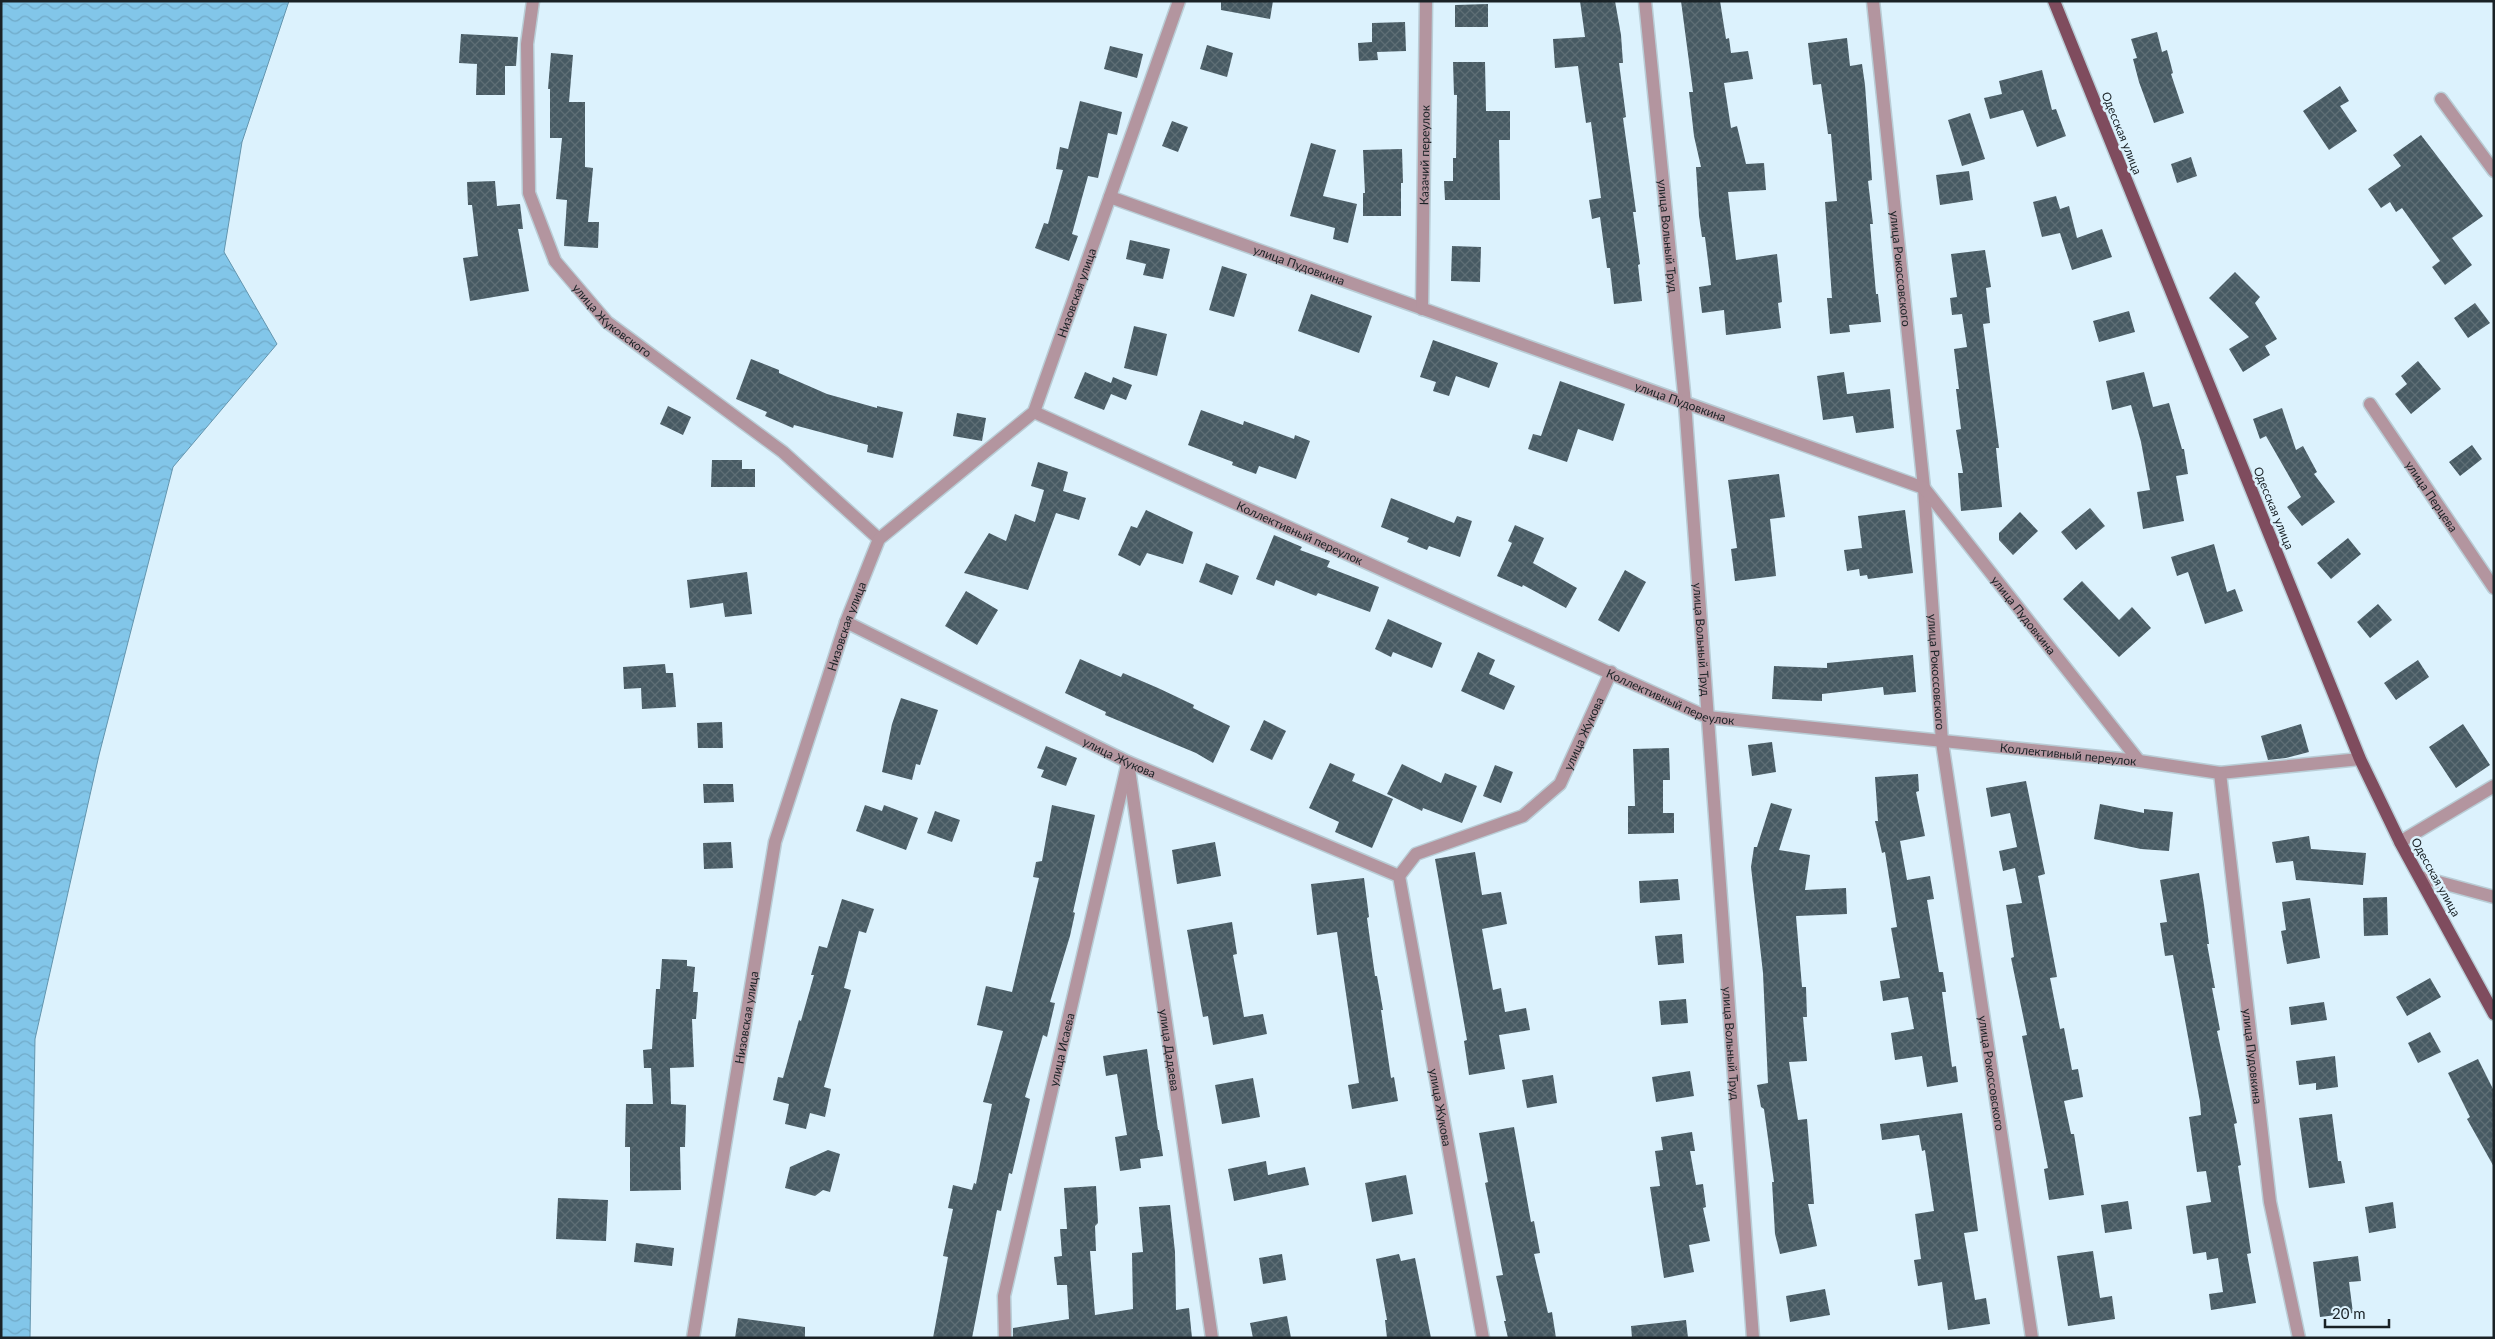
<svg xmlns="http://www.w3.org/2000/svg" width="2495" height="1339" font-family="Lato,sans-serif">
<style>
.water{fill:url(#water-waves);stroke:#6395ae}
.building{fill:url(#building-cross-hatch)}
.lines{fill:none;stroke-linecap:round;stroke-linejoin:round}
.minor-casing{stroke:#b9cdd6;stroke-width:15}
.major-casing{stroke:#b9cdd6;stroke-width:15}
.minor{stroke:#b3959f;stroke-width:12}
.major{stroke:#7f4c5e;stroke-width:12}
.labels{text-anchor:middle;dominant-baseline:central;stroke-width:5;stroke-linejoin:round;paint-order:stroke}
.street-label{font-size:12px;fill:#1a2226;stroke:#dcf2fd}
</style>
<defs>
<pattern id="water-waves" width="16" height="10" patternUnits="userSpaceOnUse" patternTransform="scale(1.25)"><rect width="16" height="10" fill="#82c6e9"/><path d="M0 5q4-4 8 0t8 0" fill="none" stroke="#70aac8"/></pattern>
<pattern id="building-cross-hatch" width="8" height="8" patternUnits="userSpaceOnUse" patternTransform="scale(1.25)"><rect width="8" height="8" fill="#475a63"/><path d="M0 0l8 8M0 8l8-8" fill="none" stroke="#5e6e75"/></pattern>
</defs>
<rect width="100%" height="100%" fill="#dcf2fd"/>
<path class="water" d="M1 1H289L242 142 224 252 277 344 173 467 99 755 35 1039 30 1338H1Z"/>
<path class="building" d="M1221 1H1273L1270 19 1221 10Z
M1580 1H1615L1621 35 1623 63H1619L1626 117 1623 118 1636 212H1633L1640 264 1638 265 1642 301 1614 304 1610 268H1607L1600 217 1592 219 1589 200 1601 198 1591 122 1586 123 1578 66 1555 68 1553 39 1585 37Z
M1681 1H1720L1726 39 1729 38 1731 53 1748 51 1753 79 1724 83 1731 128 1737 126 1746 164 1764 163 1766 190 1728 192 1736 260 1777 254 1782 302 1778 303 1781 328 1726 335 1724 310 1702 313 1699 287 1711 285 1705 237H1702L1699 216 1696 167H1701L1694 136 1689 92H1693Z
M1488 4V27H1455V5Z
M1405 22 1406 51 1377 52 1378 60 1359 61 1358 43 1372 42V23Z
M2157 32 2162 52 2167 50 2173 73 2171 74 2184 113 2154 123 2139 82 2133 59 2137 58 2131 39Z
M461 34 518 37 516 66H505V95H476L477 64 459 63Z
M1847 38 1850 66 1862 64 1865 85 1872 180 1868 181 1873 224H1870L1876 294H1878L1881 322 1849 325 1850 332 1830 334 1827 298H1832L1825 202 1837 201 1831 134H1828L1821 84 1813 85 1808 43Z
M1207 45 1233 53 1227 77 1200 69Z
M1110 46 1143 54 1137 78 1104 69Z
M551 53 573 55 569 102H585V167L593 168 588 222H599L598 248 564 246 567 200 556 199 562 138H550V89H548Z
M1453 62H1485L1486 111H1510V140H1499L1500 200H1445L1444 181H1453V158H1456L1457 95H1454Z
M2042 70 2052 110 2056 109 2066 136 2037 147 2023 110 1990 119 1984 98 2002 94 1999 81Z
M2340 86 2349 101 2340 106 2357 131 2329 150 2303 111Z
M1080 101 1122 112 1117 135 1108 133 1098 178 1088 176 1072 234 1078 236 1069 261 1035 248 1044 223 1048 224 1063 170 1056 169 1060 147 1068 149Z
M1970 113 1985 159 1962 166 1948 120Z
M1172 121 1188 127 1178 152 1162 146Z
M2421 135 2483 216 2452 238 2472 265 2445 285 2432 267 2440 261 2402 208 2396 212 2390 202 2381 208 2368 189 2401 166 2393 155Z
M1311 143 1336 150 1323 196 1357 204 1348 243 1333 239 1335 228 1290 216Z
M1402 149 1403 183H1401V216H1363V193H1365L1363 150Z
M2191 157 2197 176 2177 183 2171 164Z
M1969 171 1973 200 1940 205 1936 175Z
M495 181 497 206 520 204 523 229H518L529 291 470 301 463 258 478 256 472 205H468L467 182Z
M2056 196 2060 209 2069 206 2077 238 2102 229 2112 257 2072 270 2060 233 2042 237 2033 202Z
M1130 240 1170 249 1163 279 1143 275 1146 264 1126 259Z
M1452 246 1481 247 1480 282 1451 281Z
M1985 250 1991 287 1986 288 1990 323 1983 324 1999 448H1996L2002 507 1961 511 1958 473H1963L1956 430 1961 429 1956 389H1959L1954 349 1967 347 1962 314 1952 315 1950 298 1957 297 1951 254Z
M1222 266 1247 274 1234 317 1209 310Z
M2235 272 2260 297 2255 303 2277 339 2265 346 2270 355 2243 372 2229 349 2249 337 2209 298Z
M1311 294 1372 316 1359 353 1298 331Z
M2475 303 2490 323 2468 338 2454 318Z
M2129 311 2135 332 2099 342 2093 321Z
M1134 326 1167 334 1157 376 1124 368Z
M1433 340 1498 363 1489 388 1456 376 1449 396 1433 391 1436 382 1420 377Z
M751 359 779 370V373L827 394 877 408V406L903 412 893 458 867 452 868 445 794 425 793 428 765 416 767 412 736 399Z
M2418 361 2441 389 2411 414 2395 394 2407 384 2401 376Z
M1085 372 1111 383 1113 377 1132 385 1126 400 1111 394 1104 410 1074 398Z
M1844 372 1847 394 1890 389 1894 428 1856 433 1853 416 1823 420 1817 376Z
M2144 372 2153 407 2169 403 2182 449H2184L2188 474 2176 476 2184 521 2143 529 2137 492 2150 490 2141 442 2131 405 2112 410 2106 381Z
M1560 381 1625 404 1613 441 1578 429 1567 462 1528 449 1533 434 1541 436Z
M668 406 691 417 683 435 660 424Z
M2282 408 2296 450 2303 446 2317 472 2314 474 2335 502 2302 526 2287 507 2301 497 2266 436 2260 439 2253 419Z
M1201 410 1243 425 1244 421 1294 439 1295 435 1310 441 1296 479 1259 466 1256 474 1232 465 1233 462 1188 445Z
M957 413 986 418 982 441 953 436Z
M2472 445 2482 459 2460 476 2449 462Z
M712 460H742V469H755V487H711Z
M1038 462 1068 472 1063 491 1086 498 1079 520 1056 513 1028 590 964 573 989 533 1006 541 1015 514 1035 522 1044 490 1031 486Z
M1779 474 1785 517 1770 519 1776 576 1735 581 1731 549 1737 548 1728 480Z
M1391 498 1454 523 1457 516 1472 521 1460 557 1429 546 1427 550 1407 542 1409 538 1381 527Z
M2090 508 2105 526 2076 550 2061 532Z
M1146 510 1193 532 1183 564 1147 553 1140 566 1118 555 1131 526 1137 528Z
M1905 510 1913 573 1868 579 1867 575 1860 576 1859 569 1847 571 1844 550 1862 548 1858 516Z
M2020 512 2038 531 2013 555 1999 540V533Z
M1515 525 1544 538 1533 563 1577 588 1566 608 1523 585 1522 587 1497 576 1512 543 1508 541Z
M1274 535 1302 547 1300 550 1330 561 1327 567 1379 587 1370 612 1318 593 1316 596 1276 580 1274 586 1256 579Z
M2348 538 2361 554 2331 579 2317 563Z
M2214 544 2227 592 2235 589 2243 611 2205 624 2188 572 2177 576 2171 557Z
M1206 563 1239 576 1232 595 1199 582Z
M1625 570 1646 582 1619 632 1598 620Z
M747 572 752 614 725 617 723 603 690 608 687 580Z
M2082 581 2119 620 2132 607 2151 628 2119 657 2063 599Z
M966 591 998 610 977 645 945 626Z
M2378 604 2392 620 2370 638 2357 622Z
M1388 619 1442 643 1432 668 1393 652 1391 657 1375 649Z
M1478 652 1495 660 1489 674 1515 686 1504 710 1461 691Z
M1913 655 1916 692 1884 695 1883 687 1822 694V701L1772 699 1774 666 1827 668V663Z
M1080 659 1121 677 1123 673 1158 688 1194 705 1193 708 1230 726 1213 763 1196 753 1105 715 1106 712 1065 693Z
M2418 660 2429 677 2396 700 2384 683Z
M665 664 666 673H673L676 707 642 709 641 688 624 689 623 667Z
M901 698 938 710 920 765 916 764 912 780 882 772 892 724Z
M1264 720 1286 731 1272 760 1250 750Z
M722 722 723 748H698L697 723Z
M2301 724 2309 752 2286 758 2268 760 2261 736Z
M2463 724 2490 765 2456 788 2429 747Z
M1772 742 1776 772 1752 776 1748 745Z
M1046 746 1077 758 1066 786 1041 777 1044 770 1037 768Z
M1669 748 1670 780H1663V813H1674V833L1628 834V806H1635L1633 749Z
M1330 763 1355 774 1352 781 1393 799 1372 848 1335 832 1339 822 1309 808Z
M1402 764 1441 783 1445 773 1477 786 1462 823 1423 808 1422 811 1387 794Z
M1495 765 1513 772 1501 803 1483 796Z
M1918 774 1919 791 1916 792 1925 836 1900 841 1907 880 1930 876 1934 899 1927 900 1939 972H1943L1946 992H1942L1952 1067 1956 1066 1958 1082 1927 1087 1922 1056 1895 1060 1891 1033 1914 1029 1908 997 1883 1001 1880 981 1900 978 1891 928 1897 927 1885 852 1882 853 1875 821H1878L1875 777Z
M2026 781 2045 874 2038 876 2057 977 2050 978 2060 1029 2064 1028 2072 1070 2078 1069 2083 1097 2064 1101 2071 1134H2074L2084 1195 2049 1200 2044 1169 2048 1168 2022 1036 2027 1035 2011 958 2014 957 2006 905 2022 903 2015 868 2003 871 1999 851 2017 847 2010 813 1991 817 1986 788Z
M703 784H733L734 802 704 803Z
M1771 803 1792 809 1779 850 1810 855 1805 890 1846 888 1847 914 1796 916 1802 987H1806L1807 1017H1803L1807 1061 1789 1062 1798 1120 1807 1119 1814 1204H1808L1817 1246 1780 1254 1775 1234 1772 1182H1774L1764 1109 1761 1107 1757 1085 1768 1083 1763 973 1751 867 1754 847H1757Z
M2100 804 2144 813V809L2173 812 2169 851 2141 849 2094 839Z
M865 805 882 811 884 805 918 818 906 850 856 831Z
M1052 805 1095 815 1073 912 1075 913 1070 936 1050 1002 1055 1003 1047 1037 1043 1035 1025 1097 1030 1099 1012 1174 1009 1173 1001 1211 997 1210 972 1338H933L948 1257 943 1256 953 1209 948 1208 953 1185 972 1190 974 1183 976 1184 992 1104 983 1102 1003 1031 977 1025 986 986 1012 992 1039 878 1033 877 1036 862 1042 861Z
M935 811 960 820 952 842 927 833Z
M2309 836 2311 849 2366 853 2363 885 2296 880 2293 861 2276 863 2272 842Z
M731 842 733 868 704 869 703 843Z
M1215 842 1221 876 1177 884 1172 850Z
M1475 852 1482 895 1501 892 1507 924 1482 929 1493 990 1501 988 1505 1012 1526 1008 1530 1030 1499 1035 1505 1069 1469 1075 1464 1041 1467 1040 1435 859Z
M2199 873 2204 905 2209 944H2207L2215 988H2212L2220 1030 2217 1031 2237 1123 2234 1124 2241 1165 2238 1166 2251 1253 2247 1254 2256 1303 2211 1310 2209 1294 2223 1292 2218 1258 2207 1260 2206 1252 2193 1254 2186 1206 2211 1202 2206 1171 2197 1172 2189 1117 2201 1115 2200 1102 2173 955 2165 956 2160 923 2167 922 2160 880Z
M1364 878 1369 917 1367 918 1375 976H1377L1383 1010H1381L1391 1078 1394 1077 1398 1101 1352 1109 1348 1085 1359 1083 1337 932 1317 935 1311 884Z
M1678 879 1680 900 1640 903 1639 881Z
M2387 897 2388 935 2364 936 2363 898Z
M2310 898 2320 958 2287 964 2281 931 2286 930 2282 902Z
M842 899 874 909 866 933 859 931 844 988 851 990 824 1087 831 1089 825 1117 810 1113 806 1129 785 1124 789 1104 773 1100 778 1077 783 1078 799 1020 801 1021 814 975H811L819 946 827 948Z
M1232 922 1237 954 1233 955 1244 1017 1263 1014 1267 1034 1213 1045 1208 1016 1203 1017 1187 930Z
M1682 934 1684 963 1658 965 1655 936Z
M662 959 687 960V966L695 967 693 992H698L696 1019H692L694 1067 670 1068 671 1104 686 1105 685 1147H680L681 1190 630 1191V1147H625L626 1104H653L651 1068H644L643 1050 652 1049 656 989H660Z
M2430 978 2441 997 2407 1016 2396 997Z
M1686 999 1688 1023 1661 1025 1659 1001Z
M2324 1002 2327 1020 2291 1025 2289 1007Z
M2430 1032 2441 1052 2418 1063 2408 1043Z
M1147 1049 1158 1130H1159L1163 1156 1140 1159 1141 1168 1120 1171 1115 1137 1127 1135 1117 1074 1106 1076 1103 1056Z
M2335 1056 2338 1087 2316 1090V1083L2299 1085 2296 1061Z
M2478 1059 2494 1091V1167L2467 1119 2470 1117 2448 1073Z
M1690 1071 1694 1096 1656 1102 1652 1077Z
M1553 1075 1557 1103 1527 1108 1522 1080Z
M1253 1078 1260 1117 1222 1124 1215 1085Z
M1962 1113 1978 1231 1964 1233 1975 1300 1986 1298 1990 1324 1948 1330 1942 1282 1918 1286 1914 1260 1921 1259 1915 1214 1934 1211 1925 1150 1922 1151 1919 1135 1882 1140 1880 1124Z
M2332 1114 2338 1161H2341L2345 1183 2309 1188 2299 1118Z
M1514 1127 1531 1222 1534 1221 1540 1253 1534 1254 1548 1313 1552 1312 1556 1338H1508L1504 1321H1506L1496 1276 1503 1275 1485 1183 1488 1182 1479 1133Z
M1692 1132 1695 1151H1690L1696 1185 1703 1184 1706 1207 1703 1208 1710 1241 1689 1245 1694 1272 1664 1278 1650 1187 1660 1186 1655 1151 1663 1150 1661 1137Z
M828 1150 840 1154 830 1192 823 1190 815 1196 785 1188 790 1167Z
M1266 1161 1268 1175 1305 1167 1309 1185 1234 1201 1228 1169Z
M1406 1175 1413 1214 1372 1222 1365 1183Z
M1096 1186 1098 1223 1095 1226 1096 1251H1090L1095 1315 1133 1309 1132 1253 1143 1252 1139 1207 1170 1205 1175 1252 1176 1310 1189 1308 1192 1338H1013V1328L1069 1319 1067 1285H1057L1054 1257 1062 1256 1060 1229H1067L1064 1188Z
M558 1198 608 1200 606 1241 556 1239Z
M2128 1201 2132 1229 2105 1233 2101 1205Z
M2393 1202 2396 1228 2369 1233 2365 1207Z
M636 1243 674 1248 672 1266 634 1262Z
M2093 1251 2100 1298 2112 1296 2115 1319 2068 1326 2057 1256Z
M1282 1254 1286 1280 1263 1284 1259 1258Z
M1399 1254 1401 1261 1415 1258 1431 1338H1387L1385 1320H1387L1376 1259Z
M2358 1256 2361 1281 2349 1282 2353 1313 2320 1317 2313 1262Z
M1825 1289 1830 1315 1790 1322 1786 1296Z
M1287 1316 1291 1338H1253L1250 1323Z
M738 1318 805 1327V1338H735Z
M1686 1320 1688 1338H1632L1631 1326Z"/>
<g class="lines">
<defs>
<g id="minor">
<path id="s1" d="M533 1 527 44 529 193 555 261 607 322 783 452 879 539"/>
<path id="s2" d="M1645 1 1685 403 1753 1338"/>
<path id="s3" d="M1873 1 1924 488 1942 742 2032 1338"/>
<path d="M2441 99 2494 171"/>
<path id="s4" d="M1110 197 1924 488 2139 761"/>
<path id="s5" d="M1422 309 1426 1"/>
<path id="s6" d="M2370 404 2494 588"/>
<path id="s7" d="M1034 412 1707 717 2139 761 2220 773 2360 759"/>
<path id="s8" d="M846 622 1128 762 1399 876 1483 1338"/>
<path id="s9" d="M1129 769 1212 1338"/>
<path id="s10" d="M2220 773 2270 1202 2299 1338"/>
<path d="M2400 842 2494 786"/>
<path id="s11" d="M1399 876 1416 854 1523 816 1560 784 1611 672"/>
<path d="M2420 877 2494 897"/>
<path id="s12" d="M693 1338 775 842 846 622 879 539 1034 412 1179 1"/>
<path id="s13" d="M1005 1338 1004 1296 1128 762"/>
</g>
<path id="major" d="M2054 1 2360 759 2400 842 2494 1014"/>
</defs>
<use href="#minor" class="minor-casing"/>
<use href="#major" class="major-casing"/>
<use href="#minor" class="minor"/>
<use href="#major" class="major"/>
</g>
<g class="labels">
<g class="street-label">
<text transform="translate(2122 133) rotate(68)">Одесская улица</text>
<text stroke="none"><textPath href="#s5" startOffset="154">Казачий переулок</textPath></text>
<text stroke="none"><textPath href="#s2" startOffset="236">улица Вольный Труд</textPath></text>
<text stroke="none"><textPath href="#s4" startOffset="201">улица Пудовкина</textPath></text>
<text stroke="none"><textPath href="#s3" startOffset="269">улица Рокоссовского</textPath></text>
<text stroke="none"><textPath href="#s12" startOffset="1150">Низовская улица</textPath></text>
<text stroke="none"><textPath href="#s1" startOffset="348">улица Жуковского</textPath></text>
<text stroke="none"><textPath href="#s4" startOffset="606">улица Пудовкина</textPath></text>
<text stroke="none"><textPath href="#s6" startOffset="111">улица Перцева</textPath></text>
<text transform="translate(2274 508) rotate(68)">Одесская улица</text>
<text stroke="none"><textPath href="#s7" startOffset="292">Коллективный переулок</textPath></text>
<text stroke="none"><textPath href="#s4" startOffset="1026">улица Пудовкина</textPath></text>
<text stroke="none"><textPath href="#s12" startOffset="730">Низовская улица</textPath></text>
<text stroke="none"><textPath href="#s2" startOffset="641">улица Вольный Труд</textPath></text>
<text stroke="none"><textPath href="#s3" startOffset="674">улица Рокоссовского</textPath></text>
<text stroke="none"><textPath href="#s7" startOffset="698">Коллективный переулок</textPath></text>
<text stroke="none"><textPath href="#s11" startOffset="246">улица Жукова</textPath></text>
<text stroke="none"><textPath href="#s7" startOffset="1102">Коллективный переулок</textPath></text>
<text stroke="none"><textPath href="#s8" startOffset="305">улица Жукова</textPath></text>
<text transform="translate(2436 877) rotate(61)">Одесская улица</text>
<text stroke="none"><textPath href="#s12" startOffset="325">Низовская улица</textPath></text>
<text stroke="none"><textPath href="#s2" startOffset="1046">улица Вольный Труд</textPath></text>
<text stroke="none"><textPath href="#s13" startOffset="295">улица Исаева</textPath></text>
<text stroke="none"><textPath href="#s9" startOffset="284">улица Дадаева</textPath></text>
<text stroke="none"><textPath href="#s10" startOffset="285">улица Пудовкина</textPath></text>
<text stroke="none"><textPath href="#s3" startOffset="1079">улица Рокоссовского</textPath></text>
<text stroke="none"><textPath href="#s8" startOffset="844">улица Жукова</textPath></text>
</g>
</g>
<rect width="2495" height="1339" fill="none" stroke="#1a2226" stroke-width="5"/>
<path d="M2325 1319v8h64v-8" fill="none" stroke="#1a2226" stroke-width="2.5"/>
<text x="2332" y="1319" font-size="15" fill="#1a2226" stroke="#dcf2fd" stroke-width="4" paint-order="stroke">20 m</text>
</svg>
